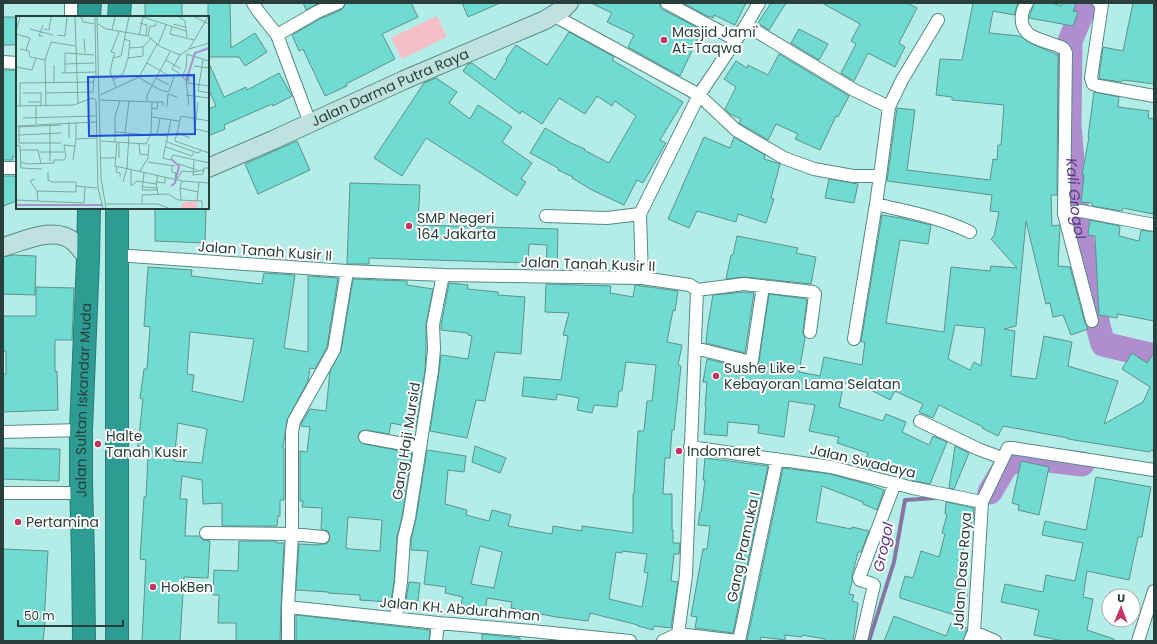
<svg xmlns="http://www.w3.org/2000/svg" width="1157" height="644" font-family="Poppins,sans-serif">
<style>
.grass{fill:#f5bfc8}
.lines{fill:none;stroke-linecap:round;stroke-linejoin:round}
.stream{stroke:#8676a3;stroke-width:4}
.river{stroke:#af8ecf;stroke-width:25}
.building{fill:#70dbd1;stroke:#5c928c;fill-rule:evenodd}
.street-casing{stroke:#548b85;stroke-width:14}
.secondary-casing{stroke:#548b85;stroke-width:20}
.highway-casing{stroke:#2b7c75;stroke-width:24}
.street{stroke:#fff;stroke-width:12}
.secondary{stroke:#c0e2df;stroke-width:18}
.highway{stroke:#2d9d94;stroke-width:22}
.poi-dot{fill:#c43661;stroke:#fff;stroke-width:1.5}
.labels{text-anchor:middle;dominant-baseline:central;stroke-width:4;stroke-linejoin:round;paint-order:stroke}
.poi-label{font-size:14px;fill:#283f3c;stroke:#fff;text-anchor:start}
.street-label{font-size:14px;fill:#283f3c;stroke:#fff}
.water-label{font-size:15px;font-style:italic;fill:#633887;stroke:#fff}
.inset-river{fill:none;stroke:#af8ecf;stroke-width:2}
.inset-road{fill:none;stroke:#7ca7a3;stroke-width:1}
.view{fill:#1d4ed8;fill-opacity:0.15;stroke:#1d4ed8;stroke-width:2}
.inset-edge{fill:none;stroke:#283f3c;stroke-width:2}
</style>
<rect width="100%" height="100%" fill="#b4ede7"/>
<path class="grass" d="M437 16 447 37 402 59 391 38Z"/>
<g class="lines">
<path class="stream" d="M869 641 894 562 905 500 936 498"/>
<g class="river">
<path id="s1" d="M1086 3 1070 41 1069 126 1077 215 1098 326 1103 344 1154 356"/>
<path d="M990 492 1006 465 1025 457 1082 464"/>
</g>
</g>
<path class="building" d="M145 3H182V17H145Z
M208 3H230L231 48 255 33 267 52 245 66 239 57H208Z
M303 3H319L306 10Z
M345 3H411L418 17 382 34 395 59 346 84 347 86 325 96 303 49 299 51 292 35 320 19 341 10 344 7Z
M462 3H500L468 17Z
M591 3H660V7L663 10 702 30 680 76 628 47 634 35 607 22 612 13Z
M683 3H746L735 25 714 15 713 18 709 16V17Z
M771 3H786L769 30 758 23Z
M822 3H907L917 8 899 43 905 47 895 67 868 53 854 81 841 73 856 44 851 41 860 24Z
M973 3H1018L1014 15 993 11 989 33 1020 36 1032 44 1058 55 1057 195H1051L1052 226 1059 225 1060 227 1058 266 1070 267 1085 323 1088 329 1071 335 1063 315 1053 317 1050 303 1046 304 1026 221 1016 326 1004 329 1015 331 1011 376 1036 379 1044 336 1072 342 1068 366 1118 381 1104 424 1143 402 1150 387 1122 369 1132 353 1147 363 1154 353V451L1151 450 1150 452 1080 441 1068 439V438L1003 426 998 436 982 428 983 427 939 405 933 418 919 412 923 404 895 391 890 400 867 388 844 383 839 407 883 421 886 414 906 422 902 432 929 445 933 436 947 442 930 484 914 481 911 479 912 477 877 465 875 470 863 467 868 453 837 443 839 437 809 431 815 405 789 401 784 437 758 433 759 425 728 422 727 436 704 434 706 406H705L707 382H703L707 359 749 369 756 368 759 361 769 294 807 299 803 331V334L805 338 799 372 820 376 824 357 862 365 865 342H861L882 215 901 218 931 225 928 244 900 240 886 323 944 332 951 267 990 271 991 266 1017 268 991 239 994 236 999 212 990 211 992 195 887 181 897 108 915 110 907 170 990 180 993 159 997 160 998 145H1001L1004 105 952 100V97L936 95 940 59 962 60ZM955 325 985 328 981 366 974 362 970 370 948 359Z
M1034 3H1052L1061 6 1063 3H1076L1073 11 1078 12 1073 26 1029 18Z
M1133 3H1154V84L1124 80 1123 81H1122L1121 82 1101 79 1099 77 1103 47 1123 51Z
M3 17H17V45H3Z
M799 29 828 44 819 60 791 43Z
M569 32 609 54 614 57 612 60 683 102 660 140 666 143 643 183 637 180 624 205 592 190 572 178 573 177 558 170V168L530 153 545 128 571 143 585 149 584 150 609 163 636 116 615 101 612 106 597 96 585 114 559 98 542 124 522 111 520 114 463 71 468 64 472 63 495 80 507 60 506 59 516 45 547 65Z
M779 54 849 96 838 117 836 116 820 150 795 139 798 134 776 124 768 140 741 124 739 123 741 119 730 114 725 109 736 87 724 79 736 61 747 68 748 65 768 75Z
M208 61 224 97 246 87 247 90 279 73 292 96 273 106 272 104 224 125 225 129 208 136V109L216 106 208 88Z
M3 70H17V157H12L13 160H3Z
M436 78 457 92 449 103 470 119 478 105 512 127 502 142 532 163 521 179 526 182 517 196 426 138 402 176 374 158 424 83Z
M1094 92 1119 97 1118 107 1149 111 1148 118 1154 119V208L1153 214 1123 208 1122 211 1092 206V203L1081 202 1084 175H1082L1089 137H1088Z
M704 137 730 148 734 137 765 155 764 159 780 164 771 198 774 199 766 223 738 214 736 222 697 211 689 228 668 219Z
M297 141 310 170 258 194 245 164Z
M3 176H17V201L3 206Z
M829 179 858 184 854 203 825 198Z
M350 183 420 185 418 225 558 229 557 269H546L547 245 529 244 528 263 369 258V264H347Z
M155 208H206L205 243 155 241Z
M1090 220 1120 226 1119 236 1139 241 1141 230 1154 232V321L1118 314 1117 318 1099 315 1095 236 1088 235Z
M737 236 798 248 796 253 816 257 811 284 745 277 726 279 731 255H733Z
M13 255 36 256 35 295 3 294V257Z
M148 267 192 270 191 276 262 284 264 273 295 275 284 348 308 352V276L338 278 327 347 315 369 310 368 308 381 287 420 283 448H284V500H280V516H278L277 526H222V503L203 504 202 480 182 476 180 499H187L185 536H199L203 540 210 541 208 578 184 577 180 641H142L146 560 140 559 144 497H146L148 456 137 454 143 399 140 398 144 369H147L150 327 144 326ZM190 332 254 339 243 402 192 391 194 375 187 374ZM178 423 207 429 202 463 174 461Z
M353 279 407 281V285L433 289 426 324V349L425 370 416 428 391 423 389 434 366 430 360 432 358 436 360 442 364 444 412 453 402 517 397 537 394 581 391 602 360 600V595L328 593V592L296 590 299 544 320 545V544H326L329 541 330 537 328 531 321 529 322 508 302 507 303 501H300V451L307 452 310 427 301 426V424L310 409 326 411 330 371 341 351ZM348 517 382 520 380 551 350 549 346 548Z
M449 283 468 285 467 289 498 292V295L525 297 521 354 495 352 485 401 476 400 467 438 430 431 439 372 441 355 468 359 472 336 468 335V333L441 330V326Z
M546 284 611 286 610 293 633 297 635 285 678 291 675 311 673 310 667 342 682 345 678 365 681 366 674 430H672L670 458H665L663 494H672V530H673V543H680L679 554H674L671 581 678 582 671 628 654 626 653 630 638 626V625L590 613 588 621 556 617 511 608 512 602 487 598 485 613 460 607 463 597 445 593 446 587 424 584 428 551 411 550V539L416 519 427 450 466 456 464 472 448 470 445 504 467 510 466 515 489 521 492 510 511 515 508 526 552 534 553 526 582 531V526L633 533V494H634L638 431H644L647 401H652L656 365 626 362 622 391H619L617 407 594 405 592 413 577 410 579 398 557 394 556 400 522 396 524 377 561 380 568 336 563 335 569 313 545 312ZM480 546 502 552 494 588 471 584ZM622 551 647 554 644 572 648 573 642 607 609 599 616 552 622 553Z
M36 287 74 288 72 340H55V372L57 371 58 410 3 412V374H6V351H3V316H36Z
M744 292 754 293 745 353 706 343 708 324 713 295Z
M475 446 506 458 500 473 472 462Z
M955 446 969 453 954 489 949 488Z
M3 448 60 449 59 481 3 479Z
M705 458 768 466 733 633 695 628 697 617 691 616 703 549H707L710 526 698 525 700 512H701L705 480H703Z
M1021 461 1049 467 1039 515 1018 510 1019 505 1012 503Z
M783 468 830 474 870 485 884 490 877 510 863 504V502L822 486 816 522 851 529 852 527 869 531 861 552H858L852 576V581L849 594 854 595 852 601 858 603 853 641H825V639L802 635V637L785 635V640L761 637 760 641H747Z
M1096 477 1151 487 1142 537H1138L1129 580 1087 571 1083 597 1093 599 1087 630 1114 639V641H1063L1034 635 1039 610 1001 602 1005 584 1043 592 1046 575 1075 581 1083 543 1042 535 1045 521 1086 530Z
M946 502 974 508 973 519 972 518 967 539H966L954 588 968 592 961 617 900 598V593L905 576 913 578 921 551 939 557 945 534 942 533 947 515 945 514Z
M239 541H276V543H284L281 607 280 641H236V623H218L219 595H213L214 570 238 571Z
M3 549 48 551 44 623H45L43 641H3Z
M409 582 420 583 418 601 406 600Z
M296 615 430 630 429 641H296Z
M894 616 946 636 951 623 967 628V630L963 641H884Z
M482 634 520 638V641H482Z"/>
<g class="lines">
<defs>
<path id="street" d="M253 3 258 11 277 35 310 123
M667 3 736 40
M1027 3C1020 12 1019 26 1029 34 1034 39 1054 44 1061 47L1064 49 1066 53 1064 214 1092 321
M1099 3 1102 4 1091 78 1093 84 1099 86 1154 96
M553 15 699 95 736 130 784 158 814 169 853 176H880
M71 17V3
M746 25 854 90 889 107
M277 35 317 12 338 3
M3 62 17 63
M3 168H17
M876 204 880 176 889 107 902 80 938 20
M1064 214 1081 211 1154 225
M546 216 607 218 640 214
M116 255 347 271 443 275 642 278 690 285 697 290 686 575 678 634 663 641
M642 278 640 214 699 95 746 25 759 3
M697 290 744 284 813 292 815 294V295L810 332
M854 339 876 204C908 212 939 217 970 232
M695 348 751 362 752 360 763 286
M920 421 978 449 1002 458
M3 432 81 430
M365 437 420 447
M690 447 831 467 913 488 982 502
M3 493H81
M206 533 292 534 323 537
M288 607 438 623 532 631 630 641
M396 618 401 582 404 538 409 518 432 371 434 349 433 325 443 275
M974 632 995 641
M678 634 737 641
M288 641V607L292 534V432L294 421 334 350 347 271
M436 641 438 623
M739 641 777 459
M861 641 874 585C870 582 864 582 860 580L859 578 895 483
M970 641 974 632 982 502 1008 448H1012L1154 470
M1138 641 1154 591"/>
<g id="secondary">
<path id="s2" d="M208 168 273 140 404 80 545 20 563 9 569 3"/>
<path d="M3 247C24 241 55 225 74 242 79 247 84 253 88 259"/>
</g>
<g id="highway">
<path d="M89 17 90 3"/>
<path d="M119 17 120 3"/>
<path d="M117 208V641"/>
<path id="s3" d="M84 641 83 558 81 480V430L88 259 89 208"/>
</g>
</defs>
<use href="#street" class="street-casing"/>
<use href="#secondary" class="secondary-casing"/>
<use href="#highway" class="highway-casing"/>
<use href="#street" class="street"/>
<use href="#secondary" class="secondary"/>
<use href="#highway" class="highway"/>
</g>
<g class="poi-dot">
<circle cx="664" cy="40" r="4"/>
<circle cx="409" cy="226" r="4"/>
<circle cx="716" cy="376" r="4"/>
<circle cx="98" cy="444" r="4"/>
<circle cx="679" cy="451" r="4"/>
<circle cx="18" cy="522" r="4"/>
<circle cx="153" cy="587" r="4"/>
</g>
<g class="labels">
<g class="poi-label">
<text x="672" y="32">Masjid Jami'<tspan x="672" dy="16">At-Taqwa</tspan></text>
<text x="417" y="218">SMP Negeri<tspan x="417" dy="16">164 Jakarta</tspan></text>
<text x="724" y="368">Sushe Like -<tspan x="724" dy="16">Kebayoran Lama Selatan</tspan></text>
<text x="106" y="436">Halte<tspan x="106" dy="16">Tanah Kusir</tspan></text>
<text x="687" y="451">Indomaret</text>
<text x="26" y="522">Pertamina</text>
<text x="161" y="587">HokBen</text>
</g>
<g class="street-label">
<text stroke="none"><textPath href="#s2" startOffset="199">Jalan Darma Putra Raya</textPath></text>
<text transform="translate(265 251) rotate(4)">Jalan Tanah Kusir II</text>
<text transform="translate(588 264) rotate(2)">Jalan Tanah Kusir II</text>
<text stroke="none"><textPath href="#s3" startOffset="241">Jalan Sultan Iskandar Muda</textPath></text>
<text transform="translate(406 441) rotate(-81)">Gang Haji Mursid</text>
<text transform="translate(863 461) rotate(13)">Jalan Swadaya</text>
<text transform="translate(743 547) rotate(-78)">Gang Pramuka I</text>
<text transform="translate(962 571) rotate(-86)">Jalan Dasa Raya</text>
<text transform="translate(460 609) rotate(5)">Jalan KH. Abdurahman</text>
</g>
<g class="water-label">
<text stroke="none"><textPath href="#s1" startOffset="199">Kali Grogol</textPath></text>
<text transform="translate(883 547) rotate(-78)">Grogol</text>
</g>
</g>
<g transform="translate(16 16)">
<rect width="193" height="193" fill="#b4ede7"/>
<path d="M181 185V192H165L167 186Z" fill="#f5bfc8"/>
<path class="inset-river" d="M170 65 179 37 193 32M155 143 163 150 159 167 155 170M0 189H87"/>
<path class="inset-road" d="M59 1 62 87M65 1 67 6 79 8M79 1 80 60M81 1 85 162 90 192M163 1 169 5 171 21M179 1 193 8M124 7 131 9 130 19M82 8 90 13 132 20 143 30 164 39 173 33 192 1M157 8 169 11M27 9 23 20H27M156 11 154 18 178 24M14 13 37 19M28 13 33 14 35 1M96 14 99 1M0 15 4 1M0 18 14 22 10 34M41 19 49 20 51 1M123 19 127 1 170 15M132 20 134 10H139L140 7M68 23 69 37M142 29 150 9M113 32 127 31M4 33 13 35 14 41 29 44 30 89M173 33 193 27M170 38 193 45M171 39 170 52 166 61 170 64 173 89M97 42 99 37 95 36 103 16M112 42 127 40V31L135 22M29 44 35 26 59 30M150 44 165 53M187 44 182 75 193 77M131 47 152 59M49 48 78 47M38 49V67M178 50 193 52M0 51 16 54 20 42M45 57 80 56M49 57V37L78 39M163 57 156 53 164 39M171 59H173L172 67 193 70M122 61 144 74 153 76M140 62 153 69M97 64 107 58 112 42 114 25 108 23M100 71 94 56 97 42 105 40 113 1M153 75 158 61M7 77H25V89M30 77 77 76 78 59M84 79 123 61 141 28M170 79 193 82M84 84 136 86 135 118 130 128 85 125M80 85 82 172 87 192M131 85V79L154 36M12 86H25M136 86H147V90M182 86 179 113 193 116M0 90 58 89 76 82 80 84M4 90V67L78 66M20 90V108M151 91 152 78 161 81M136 92 141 93 142 86M136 101 163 105M7 102 80 100M155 104 147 142 154 144 157 139 193 147M193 105 165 100 159 125 193 137M60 106V123L80 122M34 109V127H45M0 110 80 106M3 110V127H34V136H48M3 111 45 109M99 116 133 119M109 117 113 85M162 117 174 122M135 118 152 120M3 119 45 117M141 119 144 102M53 122V106M99 126V100L104 85M101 126 99 150 166 165 193 167M151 126 182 137 186 134M123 128 124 138 132 139M0 129 4 130 5 152 26 153M150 131 176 140 178 136M4 134H22L25 148M24 136H34V145M85 142H100M103 142V126M57 144 60 123M178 145 177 159 187 158 188 152H193M4 146 11 148 38 147V144H48L50 141 48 129 59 130M132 146 159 150M163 148 181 154M156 149V156L160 157 159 162M101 150 100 156 104 157V161M115 153V170L121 165 140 168M124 155 132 142 133 128M128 157 126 174H142M142 159 140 167 142 178M19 163 14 165 21 175M161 163 166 155 177 156 188 154M166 165 164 172 182 176M107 166 111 152 113 117M140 166 149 167V161M60 170 81 172M126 171 142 172M164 172 165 184M0 184 22 185 21 175 60 176V166H36L32 164V156M21 185 68 187 69 171M181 185 183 166M89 188H142L152 192M126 188V179L152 178 162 184 186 185V192"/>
<path class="view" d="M178 59 179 118 73 120 72 61Z"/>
<rect width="193" height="193" class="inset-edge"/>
</g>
<rect width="1157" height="644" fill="none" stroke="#283f3c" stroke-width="8"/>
<g transform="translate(1121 608) rotate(1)"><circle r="19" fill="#ffffff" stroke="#a9b2b1"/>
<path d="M0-3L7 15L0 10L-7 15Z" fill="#c43661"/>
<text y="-6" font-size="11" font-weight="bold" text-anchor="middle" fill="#283f3c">U</text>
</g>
<path d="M18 620v6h105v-6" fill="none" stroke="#283f3c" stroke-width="2"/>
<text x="24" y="620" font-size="12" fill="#283f3c" stroke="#ffffff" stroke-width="3" paint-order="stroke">50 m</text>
</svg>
